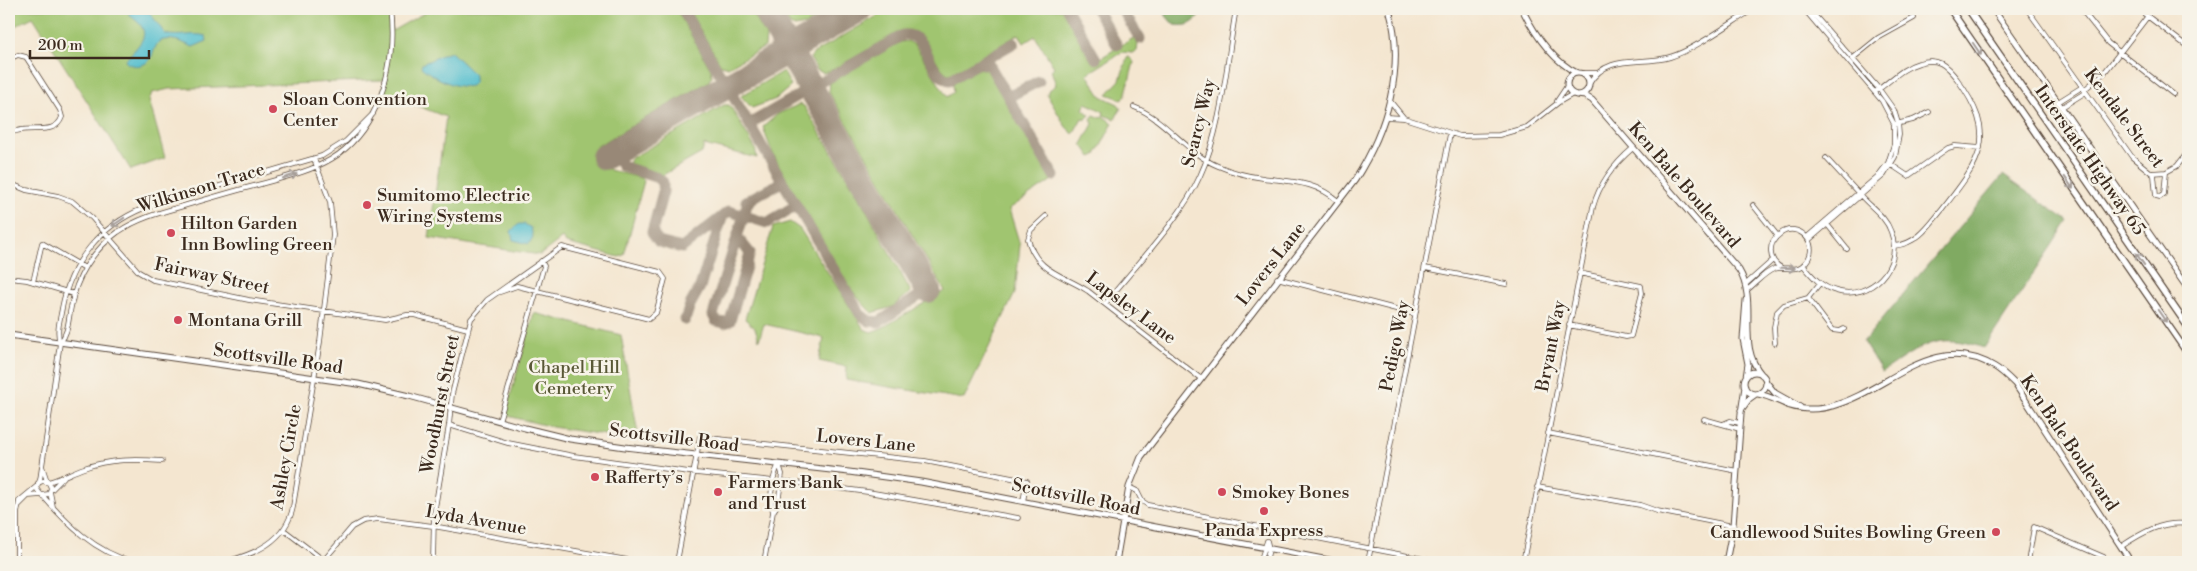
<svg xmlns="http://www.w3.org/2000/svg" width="2197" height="571" font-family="'Libre Bodoni',serif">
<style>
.green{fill:#a0c56f;stroke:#6e7846}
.forest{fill:#80aa62;stroke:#5e6a40}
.water{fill:#53bece;stroke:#477476}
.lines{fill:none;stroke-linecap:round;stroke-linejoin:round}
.taxiway{stroke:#988877;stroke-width:11}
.runway{stroke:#988877;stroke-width:26}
.minor-casing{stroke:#574639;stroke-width:5.5}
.major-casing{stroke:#574639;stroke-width:7}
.highway-casing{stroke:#574639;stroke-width:8}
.minor{stroke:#fff;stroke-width:4}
.major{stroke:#fff;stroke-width:5}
.highway{stroke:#fff;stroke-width:5.5}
.oneway{stroke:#a79f9a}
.poi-dot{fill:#d1495b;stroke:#f7f3e8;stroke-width:2}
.labels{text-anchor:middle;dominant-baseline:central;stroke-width:5;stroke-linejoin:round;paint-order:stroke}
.poi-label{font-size:18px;fill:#3b2a1e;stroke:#f7f3e8;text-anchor:start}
.street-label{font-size:18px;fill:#3b2a1e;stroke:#f7f3e8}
.park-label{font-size:18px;fill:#595836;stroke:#f7f3e8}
</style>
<rect width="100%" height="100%" fill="#f7f3e8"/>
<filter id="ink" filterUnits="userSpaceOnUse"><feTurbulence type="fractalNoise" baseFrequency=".02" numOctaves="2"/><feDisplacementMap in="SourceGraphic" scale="10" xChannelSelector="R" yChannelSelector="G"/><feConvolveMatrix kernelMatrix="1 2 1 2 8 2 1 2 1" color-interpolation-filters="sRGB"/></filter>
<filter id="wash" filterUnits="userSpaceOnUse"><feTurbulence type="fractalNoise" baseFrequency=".0096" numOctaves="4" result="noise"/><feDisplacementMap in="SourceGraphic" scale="20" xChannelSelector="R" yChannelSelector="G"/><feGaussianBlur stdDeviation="1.12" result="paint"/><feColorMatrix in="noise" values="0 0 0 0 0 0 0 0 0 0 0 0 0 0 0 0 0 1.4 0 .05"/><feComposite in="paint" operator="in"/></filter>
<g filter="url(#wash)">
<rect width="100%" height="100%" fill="#f4e6d0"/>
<path class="green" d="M9 9H390L392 31 431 9H676L711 70 712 76 708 82 597 146 610 170 641 178 644 181 624 255 619 257 566 243 562 238 540 255 429 238 446 117 382 92 385 80 169 89 152 93 149 100 165 158 131 170 33 17 9 29Z
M688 9H750L766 36 765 47 728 67 721 65Z
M781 9H832L805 25 795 27 790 25Z
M889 9H1064L1094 62 1135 37 1138 43 1137 51 1132 53 1122 52 1087 74 1101 96 1118 104 1121 108 1115 119 1103 115 1104 112 1086 103 1083 109 1090 115 1086 119 1082 118 1073 134 1066 127 1047 95 1048 91 1056 85 1051 70 1054 67 1035 36 1024 43 1019 34 954 73 948 74C929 62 931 25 900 32L830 71 823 73 817 70 810 58 814 53Z
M908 41 915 45 947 97 954 92 953 84C960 75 975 64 987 69L1052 180 1009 209 1020 245 1015 293 964 399 846 380 847 367 819 361 824 338 764 324 759 340 755 328 745 319 773 227 790 222 800 229 864 329 871 332 882 328 945 291 829 92 830 82 834 79 900 42Z
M1129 57 1134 62 1125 97 1121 99 1107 94 1120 80 1127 58Z
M783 71 791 86 776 99 752 108 741 96Z
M800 104 804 106 863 204 911 292 892 307 872 313C844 287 817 234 798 200 785 176 771 154 763 127L778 114Z
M724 105H729L732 109 755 148 757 158 704 145 702 153 661 176 629 166 630 159Z
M1094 115 1101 118 1102 116 1113 123 1096 155 1091 157 1082 144 1093 124 1091 119Z
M534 313 621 335 639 440 552 427 508 416 506 411Z"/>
<path class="forest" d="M1165 9H1201L1202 12C1194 24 1188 27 1174 25L1166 16Z
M2003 175 2068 221 1984 348C1935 331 1922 346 1882 372L1863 342Z"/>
<path class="water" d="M130 9 150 13 165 34C179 38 192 32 206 36L207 41 193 47C183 43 175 38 164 40 155 41 155 51 151 58 146 67 131 68 125 61 139 43 157 34 129 15Z
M451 52 475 75V82L471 86C455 89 433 77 421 67L422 64 444 54Z
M519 224H524L531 228 533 237 529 244 513 240 511 231Z"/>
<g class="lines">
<path class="taxiway" d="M682 9 860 314 869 321 879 322 928 290
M1067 9 1096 59
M1096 9 1117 45
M1122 9 1140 39
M979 63 990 66 1054 176
M1008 97 1039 81
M749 124 903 35C929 32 927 74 949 80L1014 43
M626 144C618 151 616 157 622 166L658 178 663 182V192L652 232 659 242 682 248 729 211 767 223 795 206
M746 201 782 182
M737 237 750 253 730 321 724 323 716 321 713 315 747 205 753 198
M685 320 690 305 700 287 722 218"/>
<path class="runway" d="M765 9 928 290
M604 157 860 9"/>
</g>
</g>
<g filter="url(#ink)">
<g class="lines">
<defs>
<path id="minor" d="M1804 9 1882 101 1894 124V144L1888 163 1878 176 1807 237
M2027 9 2132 157 2154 175 2156 196 2160 197 2164 194 2166 172 2177 166 2188 152
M2081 9 2108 43 2173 94
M2138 9 2188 47
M9 59 18 55 26 57 60 110 62 117C55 138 26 123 9 134
M1852 59 1878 38 1914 18
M1581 73H1597
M1589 84C1607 53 1641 66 1670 57 1694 50 1732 22 1754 9
M2084 90 2104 73 2148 16
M1875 92C1890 82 1901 68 1919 63 1938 57 1946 65 1957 79 2000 138 1980 161 1941 211 1928 227 1917 244 1894 246
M1390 101 1404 118
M1557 101 1567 86
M2058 102 2082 87
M1134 107C1166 119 1186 153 1218 166 1232 172 1247 176 1263 178 1291 182 1315 181 1338 201
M2062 107 2086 92
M1386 117 1404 118 1460 136 1499 135 1527 127 1559 102 1573 94
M1896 124 1913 120 1929 112
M1890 164 1908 176 1948 148 1955 146 1980 148
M2152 173 2166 172
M9 183 26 190 58 196 72 201 92 218 139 272 153 280 249 300 385 320 407 315H414L468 329
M1753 205 1777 235
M1046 216 1031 230 1028 239C1036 272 1064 275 1088 291L1200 378
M1826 223 1847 249
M1809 240 1884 175 1895 157 1899 135 1898 123 1894 110 1879 89 1809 9
M1803 265C1812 276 1821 287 1836 291 1870 301 1904 266 1891 232 1886 217 1872 208 1862 197 1850 184 1838 171 1826 158
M1425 268 1506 284
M9 278 27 280 74 294
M1277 278 1415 314
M33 282 42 243 85 268
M1746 284 1773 260
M1747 290C1755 284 1765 272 1774 269 1786 265 1797 274 1806 262 1821 244 1798 220 1780 234 1767 243 1768 261 1782 268
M1808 298 1832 330 1840 331 1844 329
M1105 304C1135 266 1181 219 1200 176 1222 129 1227 60 1236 9
M1569 325 1626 337 1631 336 1642 293 1641 286 1579 273
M60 343C69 332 68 320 71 307 76 277 93 250 118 232 137 219 158 213 180 207 207 199 234 191 261 184 316 169 351 161 377 105 390 75 394 41 390 9
M1775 343 1774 327 1777 312 1784 305 1808 298 1820 283
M1704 419 1740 429
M499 421 544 266 541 261
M1723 424 1730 421 1740 423
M449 425 508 443 574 456 696 473 774 481
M1548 433 1737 471
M42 466 47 481
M781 481 868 492 1018 518
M48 482C60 479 72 472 84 468 109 459 135 459 162 461
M38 483 43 481 49 483 51 488 49 494 41 495 36 488 40 480 60 343C56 331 60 320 62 308 71 261 100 226 144 208L322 156 346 141 373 114
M1129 487 1137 491 1142 501 1148 505 1439 562
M1537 487 1640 505 1657 511 1733 526
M52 489 64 477
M50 492 53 507
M42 495C67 524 95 552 133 562
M19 505 28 496 40 495
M773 512C769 497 772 478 779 464
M9 523H17
M284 530 326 562
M2122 546C2143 532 2162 521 2188 524
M324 560 352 527 363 521 378 519 433 526 639 562
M17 562V514L19 501 37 486
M225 562C255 554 286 541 293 507L320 342 333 235 330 202 314 159
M433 562 434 514 449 425 452 394 471 319 487 300 562 247 660 272 665 279 656 313 649 319 517 286 497 293
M677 562 700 437 925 461 1027 481 1023 501
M764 562 773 512 778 504 782 474 779 464
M1260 562 1267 541
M1266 562 1269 549 1267 541
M1368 562 1450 134
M1523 562 1593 207C1600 182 1614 164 1633 148
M2028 562 2034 527 2104 557"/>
<path id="major" d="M1522 9C1534 33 1553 61 1577 73
M1993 9 2188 289
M1567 84a11 11 0 1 1 22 0a11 11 0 1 1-22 0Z
M1577 95 1585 96 1592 100 1739 270C1759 303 1735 345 1762 375
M1746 300 1743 339 1748 364 1746 377
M9 335 358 384 409 396 525 428 570 439 625 447 849 472 921 482 1339 562
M1744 383a11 11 0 1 1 22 0a11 11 0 1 1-22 0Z
M1767 383 1775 393 1800 407
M1758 394C1770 396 1779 402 1790 406 1802 410 1820 410 1832 406 1888 391 1934 330 1995 367 2002 371 2009 378 2015 384L2131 562
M1741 410 1749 399 1756 394
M1116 562 1129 487 1141 457 1355 180C1387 130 1406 67 1389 9
M1726 562 1733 526 1741 413 1745 387"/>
<path id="highway" d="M1950 9 2188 354
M1968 9 2188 327"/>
</defs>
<use href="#minor" class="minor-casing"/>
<use href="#major" class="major-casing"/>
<use href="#highway" class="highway-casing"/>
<use href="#minor" class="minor"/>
<use href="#major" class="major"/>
<use href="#highway" class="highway"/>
</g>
<defs><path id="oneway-shaft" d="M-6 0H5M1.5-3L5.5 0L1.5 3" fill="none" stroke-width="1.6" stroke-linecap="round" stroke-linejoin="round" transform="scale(1.25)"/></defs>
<g class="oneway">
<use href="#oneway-shaft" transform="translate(1977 49) rotate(56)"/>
<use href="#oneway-shaft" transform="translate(290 176) rotate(-17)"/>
<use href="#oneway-shaft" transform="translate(2069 183) rotate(55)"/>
<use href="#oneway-shaft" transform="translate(118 222) rotate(146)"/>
<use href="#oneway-shaft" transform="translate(2140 259) rotate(-125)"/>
<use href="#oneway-shaft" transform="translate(1788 268) rotate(2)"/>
<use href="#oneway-shaft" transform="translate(2162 316) rotate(55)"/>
</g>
</g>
<g class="poi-dot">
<circle cx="273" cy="109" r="5"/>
<circle cx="367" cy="205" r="5"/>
<circle cx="171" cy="233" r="5"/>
<circle cx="178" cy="320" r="5"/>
<circle cx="595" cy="477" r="5"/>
<circle cx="718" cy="492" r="5"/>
<circle cx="1222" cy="492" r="5"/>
<circle cx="1264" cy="511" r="5"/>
<circle cx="1996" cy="532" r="5"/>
</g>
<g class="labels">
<g class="poi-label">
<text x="283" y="99">Sloan Convention<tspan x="283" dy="21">Center</tspan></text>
<text x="377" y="195">Sumitomo Electric<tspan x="377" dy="21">Wiring Systems</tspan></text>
<text x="181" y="223">Hilton Garden<tspan x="181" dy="21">Inn Bowling Green</tspan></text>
<text x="188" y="320">Montana Grill</text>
<text x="605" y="477">Rafferty’s</text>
<text x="728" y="482">Farmers Bank<tspan x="728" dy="21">and Trust</tspan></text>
<text x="1232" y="492">Smokey Bones</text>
<text x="1264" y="530" text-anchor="middle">Panda Express</text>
<text x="1986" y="532" text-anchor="end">Candlewood Suites Bowling Green</text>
</g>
<g class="street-label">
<text transform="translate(2124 118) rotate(53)">Kendale Street</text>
<text transform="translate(1199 123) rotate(-76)">Searcy Way</text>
<text transform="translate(2090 160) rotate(55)">Interstate Highway 65</text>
<text transform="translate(1684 185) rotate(49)">Ken Bale Boulevard</text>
<text transform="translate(201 188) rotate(-17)">Wilkinson Trace</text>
<text transform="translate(1271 264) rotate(-52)">Lovers Lane</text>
<text transform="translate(212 276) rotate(12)">Fairway Street</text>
<text transform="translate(1131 308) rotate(37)">Lapsley Lane</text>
<text transform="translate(1395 346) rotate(-79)">Pedigo Way</text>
<text transform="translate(1551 346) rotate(-79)">Bryant Way</text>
<text transform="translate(278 359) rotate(8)">Scottsville Road</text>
<text transform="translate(440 404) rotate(-79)">Woodhurst Street</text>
<text transform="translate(674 438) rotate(7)">Scottsville Road</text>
<text transform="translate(866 441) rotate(6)">Lovers Lane</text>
<text transform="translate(2069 443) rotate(56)">Ken Bale Boulevard</text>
<text transform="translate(286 457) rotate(-80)">Ashley Circle</text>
<text transform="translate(1076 497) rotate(11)">Scottsville Road</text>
<text transform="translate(476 520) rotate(10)">Lyda Avenue</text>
</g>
<g class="park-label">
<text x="574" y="367">Chapel Hill<tspan x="574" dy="21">Cemetery</tspan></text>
</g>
</g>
<rect width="2197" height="571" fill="none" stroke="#f7f3e8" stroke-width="30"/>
<path d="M30 50v8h119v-8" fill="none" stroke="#3b2a1e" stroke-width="2.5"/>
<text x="38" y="50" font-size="15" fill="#3b2a1e" stroke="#f7f3e8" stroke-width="4" paint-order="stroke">200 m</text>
</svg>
